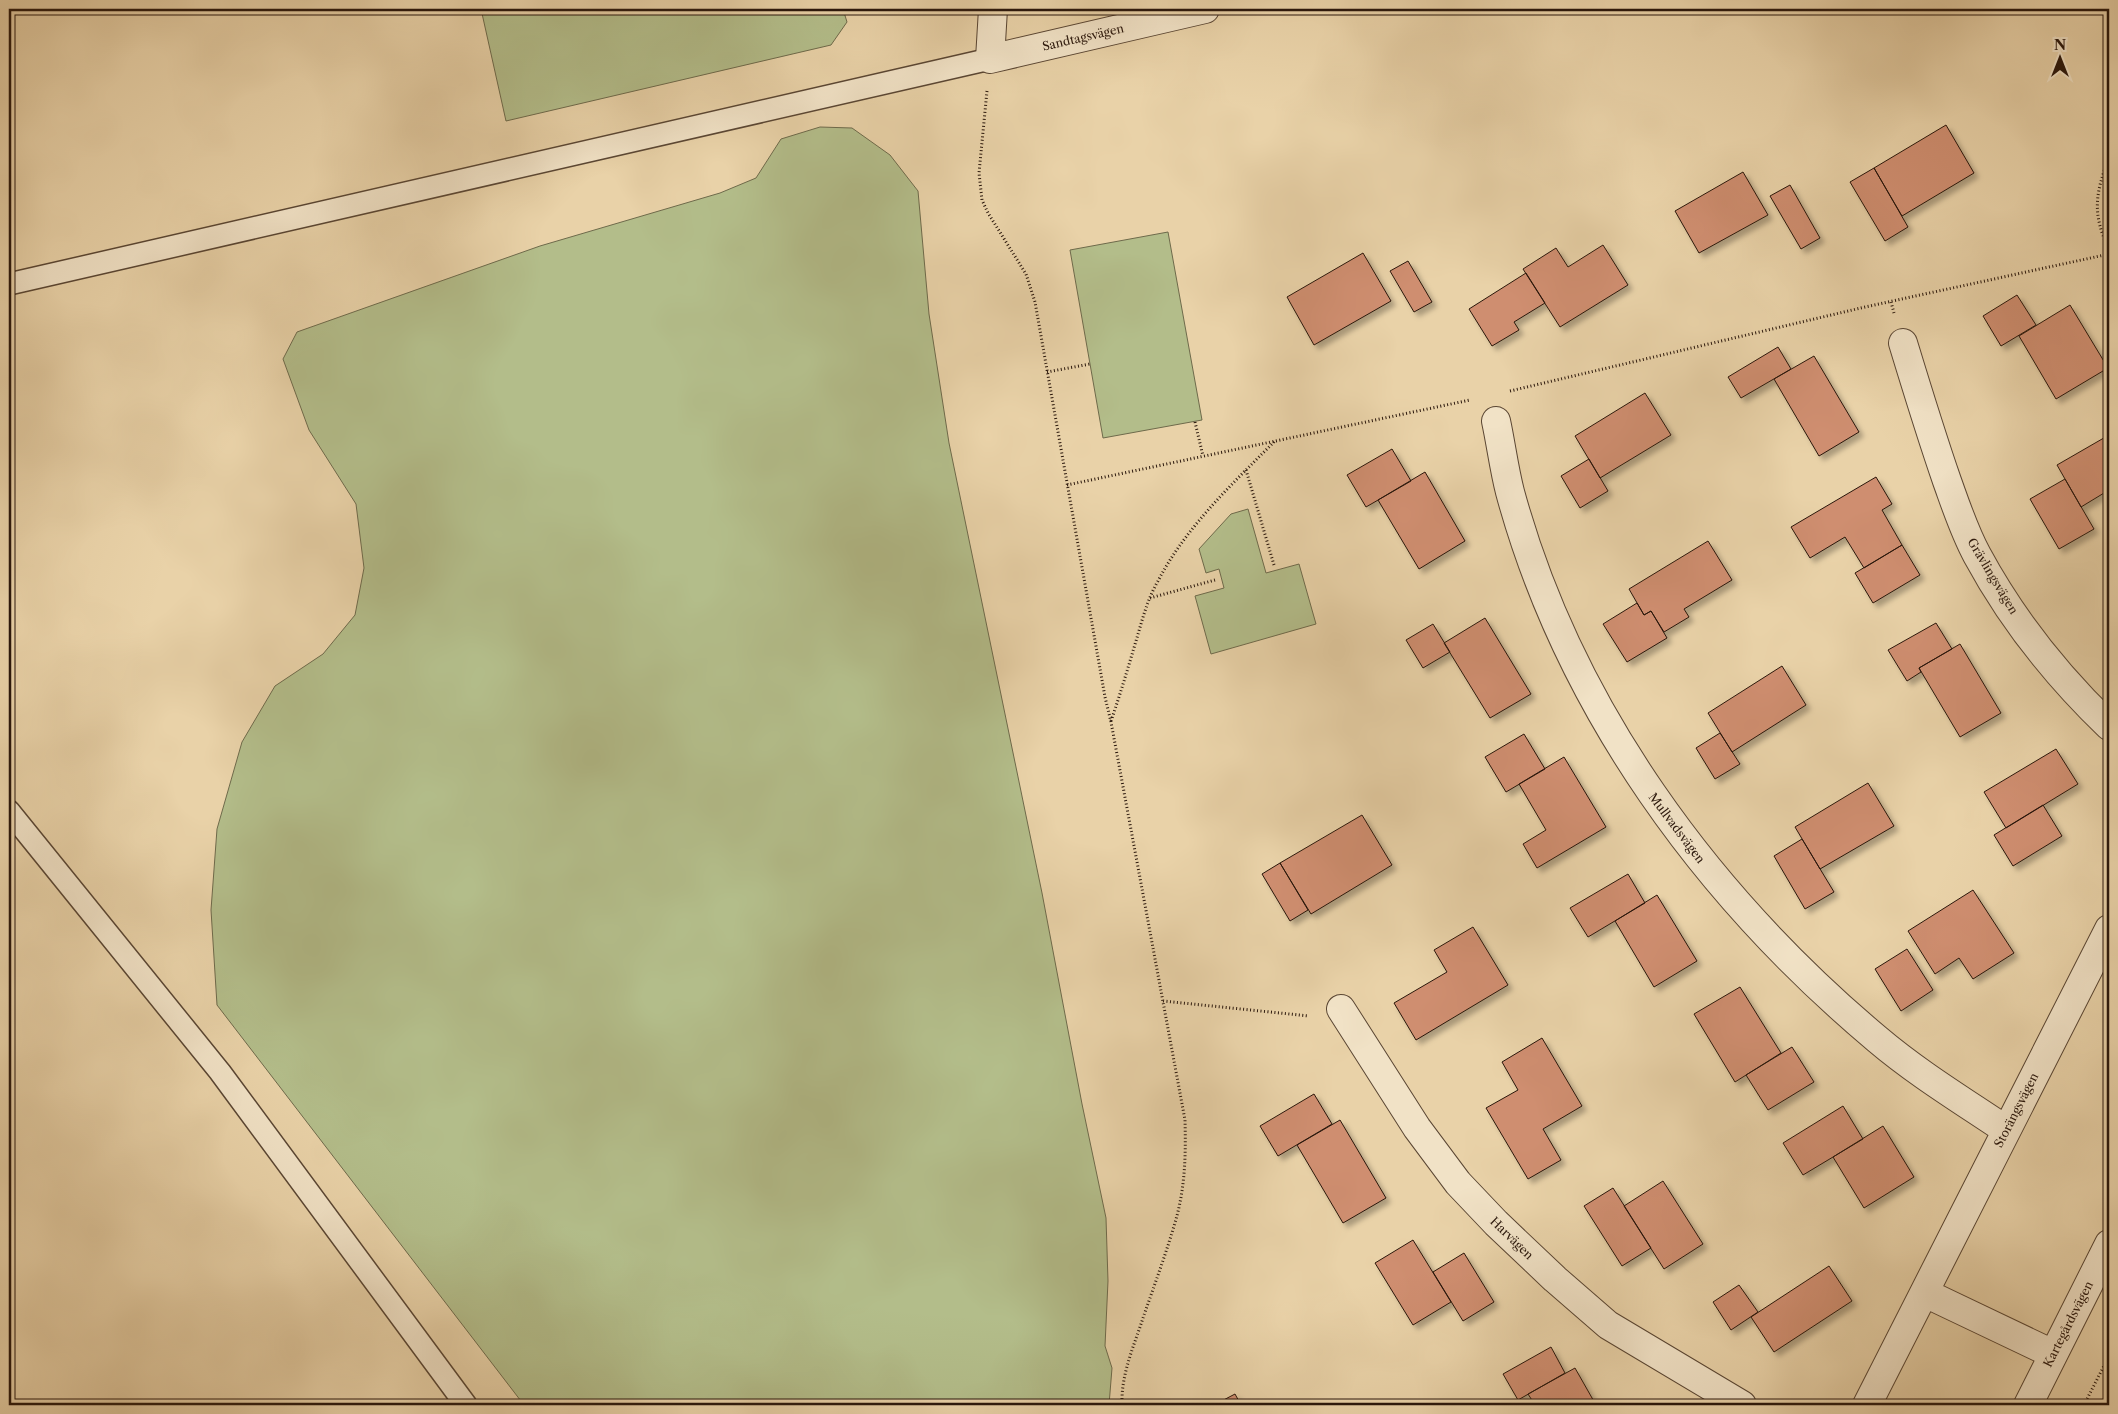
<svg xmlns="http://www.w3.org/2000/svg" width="2118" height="1414" font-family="'Libre Caslon Text',serif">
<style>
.green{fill:#b3bd8a;stroke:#6e6a4b}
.building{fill:#cf8e6f;stroke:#2a170c;filter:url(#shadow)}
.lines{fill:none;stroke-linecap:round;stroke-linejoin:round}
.service-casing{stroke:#5a4633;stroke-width:24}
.minor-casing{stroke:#5a4633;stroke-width:30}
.tertiary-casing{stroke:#5a4633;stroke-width:30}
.path{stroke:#2a170c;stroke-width:3;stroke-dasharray:1 2.5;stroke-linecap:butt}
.service{stroke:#f1e2c6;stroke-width:21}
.minor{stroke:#f1e2c6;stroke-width:28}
.tertiary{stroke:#f1e2c6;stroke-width:28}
.labels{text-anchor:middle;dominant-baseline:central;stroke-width:4;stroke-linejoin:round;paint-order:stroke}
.street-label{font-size:12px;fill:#2a170c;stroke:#f1e2c6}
</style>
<defs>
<filter id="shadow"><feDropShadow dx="4.5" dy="4.5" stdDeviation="2.5" flood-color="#0004"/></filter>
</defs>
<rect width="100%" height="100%" fill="#e9d2a8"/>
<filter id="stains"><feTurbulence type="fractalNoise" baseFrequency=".004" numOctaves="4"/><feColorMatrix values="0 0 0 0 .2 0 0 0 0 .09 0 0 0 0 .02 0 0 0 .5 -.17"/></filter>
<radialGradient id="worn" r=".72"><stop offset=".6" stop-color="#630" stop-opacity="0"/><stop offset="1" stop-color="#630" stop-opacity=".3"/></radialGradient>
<path class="green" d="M481 9H843L847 22 831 45 506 121Z
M820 127 852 128 890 155 918 191 929 314 949 443 1042 893 1082 1104 1106 1218 1108 1281 1105 1346 1112 1368 1109 1405H524L217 1005 211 910 217 829 242 742 275 686 323 654 355 615 364 568 356 504 309 430 283 359 297 332 540 246 720 193 756 178 781 139Z
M1168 232 1202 420 1103 438 1070 250Z
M1248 509 1266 573 1299 564 1316 624 1211 654 1195 596 1224 588 1219 569 1206 573 1199 549 1231 514Z"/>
<path class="building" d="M1946 125 1974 173 1902 216 1874 168Z
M1874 168 1908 227 1885 241 1850 182Z
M1743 172 1768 215 1699 253 1675 211Z
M1790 185 1820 238 1801 249 1770 196Z
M1603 245 1628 285 1560 327 1523 269 1556 248 1568 267Z
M1363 253 1391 301 1314 345 1287 297Z
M1408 261 1432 302 1414 312 1390 271Z
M1526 273 1545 303 1514 322 1519 330 1492 346 1469 309Z
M2017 295 2036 325 2001 346 1983 316Z
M2070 305 2108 368 2056 399 2019 336Z
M1778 347 1791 369 1741 398 1728 377Z
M1814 356 1859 432 1819 456 1774 379Z
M1645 393 1671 435 1600 478 1575 436Z
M2109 435V490L2081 507 2057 465Z
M1392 449 1411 481 1366 507 1347 475Z
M1589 459 1608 491 1580 508 1561 476Z
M1425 472 1465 541 1419 569 1378 500Z
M1876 477 1892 504 1882 510 1902 545 1864 568 1845 537 1810 558 1791 527Z
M2065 479 2094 529 2059 549 2030 499Z
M1708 541 1732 580 1684 609 1689 617 1664 632 1651 611 1644 615 1629 589Z
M1902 545 1920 575 1873 603 1855 573Z
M1637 603 1644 615 1651 611 1667 638 1627 662 1603 624Z
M1485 618 1531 694 1490 718 1444 643Z
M1936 623 1952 649 1919 668 1921 672 1907 681 1888 650Z
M1433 624 1450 652 1423 668 1406 640Z
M1960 644 2001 713 1960 737 1919 668Z
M1782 666 1806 705 1732 752 1708 713Z
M1720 733 1740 764 1715 779 1696 748Z
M1524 734 1545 769 1506 792 1485 757Z
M2056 749 2078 784 2006 828 1984 792Z
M1564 757 1606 827 1537 868 1523 844 1546 830 1519 784Z
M1868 783 1894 826 1820 869 1795 827Z
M2043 805 2062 836 2013 866 1994 835Z
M1362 815 1392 865 1311 914 1280 863Z
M1802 839 1834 892 1805 909 1774 856Z
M1280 863 1308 910 1290 921 1262 874Z
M1628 874 1645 903 1588 937 1570 908Z
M1973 890 2014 953 1973 979 1959 958 1935 974 1908 931Z
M1657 895 1697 961 1654 987 1615 921Z
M1473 927 1508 985 1416 1040 1394 1003 1447 972 1434 950Z
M1907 949 1933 990 1901 1011 1875 969Z
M1740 987 1781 1053 1735 1082 1694 1014Z
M1542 1038 1582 1106 1543 1129 1561 1160 1528 1179 1486 1108 1518 1090 1502 1062Z
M1792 1047 1814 1082 1768 1110 1746 1075Z
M1314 1094 1332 1124 1278 1156 1260 1126Z
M1843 1106 1863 1139 1803 1175 1783 1143Z
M1340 1120 1386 1198 1343 1223 1297 1145Z
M1883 1126 1914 1177 1864 1208 1833 1157Z
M1663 1181 1703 1244 1664 1269 1624 1206Z
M1613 1188 1651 1248 1622 1266 1584 1206Z
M1413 1240 1451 1302 1413 1325 1375 1263Z
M1464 1253 1494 1302 1463 1321 1433 1272Z
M1829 1266 1852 1301 1774 1352 1751 1317Z
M1739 1285 1758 1312 1731 1330 1713 1302Z
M1551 1347 1565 1373 1518 1400 1503 1374Z
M1575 1368 1596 1405H1535L1528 1394Z
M1235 1394 1241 1405H1214Z"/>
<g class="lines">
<defs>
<path id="service" d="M9 284 990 59
M9 811 220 1072 466 1405"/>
<path id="minor" d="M993 9 990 59 1205 9
M1903 343C1917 389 1931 435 1947 481 1956 506 1964 531 1977 555 2011 618 2058 677 2109 726
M1496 421C1501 444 1504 469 1510 492 1569 709 1707 896 1877 1039 1917 1073 1963 1101 2006 1130
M1341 1009 1417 1128 1458 1183 1496 1223 1555 1279 1608 1325 1742 1405
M1925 1293 2053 1354
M1867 1405 2109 929"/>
<path id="tertiary" d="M2028 1405 2109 1244"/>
</defs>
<use href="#service" class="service-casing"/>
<use href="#minor" class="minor-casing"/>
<use href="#tertiary" class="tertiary-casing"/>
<path class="path" d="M987 91 979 173 982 200 988 213 1026 274 1035 302 1105 697 1111 722 1185 1120C1186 1157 1185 1191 1174 1226 1164 1260 1151 1294 1140 1327 1131 1353 1121 1378 1122 1405
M2109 157C2095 195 2092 213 2109 250
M1891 302 1894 313
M1047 372 1090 364
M1510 391 1865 307 2109 254
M1195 422 1203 456
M1246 470 1274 565
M1067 485 1470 400
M1150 598 1215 580
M1111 721C1120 695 1128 668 1136 641 1142 621 1147 600 1158 581 1186 527 1232 484 1275 441
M1163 1001 1309 1016
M2084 1405 2109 1356"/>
<use href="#service" class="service"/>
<use href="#minor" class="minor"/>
<use href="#tertiary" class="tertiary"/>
</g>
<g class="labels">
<g class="street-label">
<text transform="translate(1083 37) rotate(-13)">Sandtagsvägen</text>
<text transform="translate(1993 576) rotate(59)">Grävlingsvägen</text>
<text transform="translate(1677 828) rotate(53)">Mullvadsvägen</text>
<text transform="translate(2016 1110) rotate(-63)">Storängsvägen</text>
<text transform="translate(1512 1238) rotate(44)">Harvägen</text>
<text transform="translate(2068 1324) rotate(-63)">Kartegårdsvägen</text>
</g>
</g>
<rect width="2118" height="1414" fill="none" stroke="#e9d2a8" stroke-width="30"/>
<rect x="10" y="10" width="2098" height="1394" fill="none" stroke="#2a170c" stroke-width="2.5"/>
<rect x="15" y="15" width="2088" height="1384" fill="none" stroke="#2a170c"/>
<g transform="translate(2060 58)" stroke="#f1e2c6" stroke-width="4" paint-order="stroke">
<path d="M0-4L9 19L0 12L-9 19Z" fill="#2a170c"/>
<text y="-8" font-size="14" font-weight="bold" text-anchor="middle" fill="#2a170c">N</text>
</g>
<rect width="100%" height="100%" filter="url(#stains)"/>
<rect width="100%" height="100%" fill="url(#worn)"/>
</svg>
